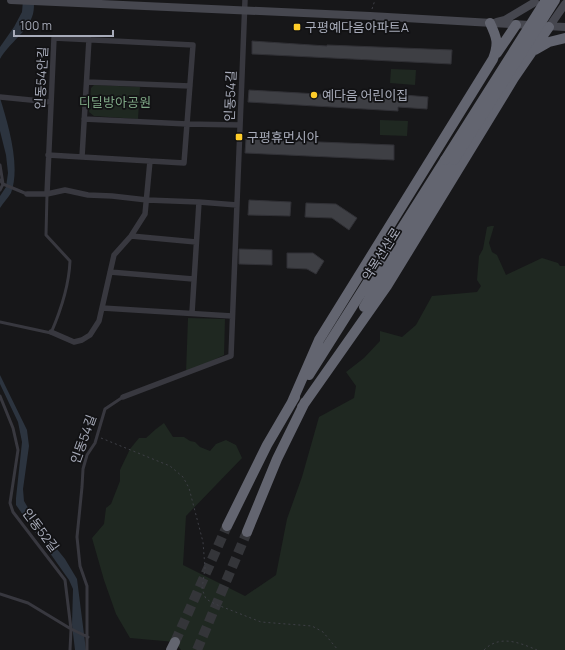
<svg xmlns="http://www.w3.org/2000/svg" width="565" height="650" font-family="Manrope,'Noto Sans KR',sans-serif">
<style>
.green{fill:#1f2821}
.water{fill:#2c343f}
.building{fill:#3e3f44;stroke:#313136}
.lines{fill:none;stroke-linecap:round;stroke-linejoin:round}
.highway-tunnel{stroke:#343539;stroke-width:10;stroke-dasharray:10 5;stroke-linecap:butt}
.path{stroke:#3e3f46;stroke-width:1;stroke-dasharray:2 3;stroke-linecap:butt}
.lane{stroke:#38383f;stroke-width:3}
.street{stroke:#38383f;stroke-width:5.5}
.secondary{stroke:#46474f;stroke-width:8}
.highway{stroke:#636570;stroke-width:10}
.highway-bridge{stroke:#636570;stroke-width:10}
.poi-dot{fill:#ffcd29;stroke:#121214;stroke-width:1.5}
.labels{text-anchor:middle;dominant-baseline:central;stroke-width:3.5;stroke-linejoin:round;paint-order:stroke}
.poi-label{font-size:13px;fill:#a8acba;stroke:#121214;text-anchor:start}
.street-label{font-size:13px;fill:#a8acba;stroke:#121214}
.park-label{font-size:13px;fill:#7ea785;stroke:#121214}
</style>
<rect width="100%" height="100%" fill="#171719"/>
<path class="green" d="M391 69 416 70 415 85 390 83Z
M94 85 140 87 138 119 94 116 89 112 91 88Z
M380 120 408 121 407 136 380 135Z
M491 226H494L489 243 492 252 497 255 506 275 542 258 558 263 560 266H565V650H181L175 642 130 638 116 614 104 580 92 538 104 524 106 508 111 504 120 481V470L130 449 139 438H146L156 429 164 423 173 437H184L190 441 195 442 200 447 210 451 216 444 226 440 236 445 242 458 186 516 183 565 245 596 276 575 287 519 302 477 319 417 354 398 356 386 346 372 364 358 380 341V331L402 337 416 325 432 296 477 292 481 286 477 280 479 256 483 249 487 227Z
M188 318 225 319 224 355 186 373Z"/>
<path class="water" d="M23 0 34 1C34 5 34 10 33 14 28 32 9 43 0 59V47L14 27 22 12Z
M0 98C8 124 21 166 11 193 8 198 3 203 0 208V196L6 187 8 173 6 155 0 131Z
M0 375 27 430 29 446 23 489 24 501 40 528 65 559 77 579 86 650H75L72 625 73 589 69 580 16 505V498L22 442 18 422 0 384Z"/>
<path class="building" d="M252 41 327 46V45L452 50 451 64 252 54Z
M249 90 404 99V95L428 97 427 109 398 107V111L248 102Z
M246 139 394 145V160L245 153Z
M249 200 291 202 290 216 248 215Z
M306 203 336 204 357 218 349 230 332 218 305 217Z
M239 249 272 250V265L239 264Z
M287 253H313L324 261 316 274 307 269 287 268Z"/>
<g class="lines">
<path class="highway-tunnel" d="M175 642 227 526
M197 650 247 532"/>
<path class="path" d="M372 9 375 0
M101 438 170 466 183 477 189 488 203 542 205 568 202 589 206 599 215 604 261 622 312 626 323 632 338 650
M484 650C500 634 520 643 537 650"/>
<path class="lane" d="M0 165 3 184 0 190
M0 180 3 184 27 194
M0 322 51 333C61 310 69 286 70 261L46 235 47 194
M0 396 13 428 18 450 10 503 13 512 65 580 71 629 70 650
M0 594 28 603 71 629 88 637
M87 650V586L80 566 77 537 82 487 83 469 87 455 95 443 105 409 123 397"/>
<path class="street" d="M87 82 190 86
M0 97 51 102
M84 119 187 124 240 125
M82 157 89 39
M27 194H47L65 190 88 195 112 196 147 200 199 202 237 205
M47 194 54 38 193 45 184 163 48 155
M131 236 196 242
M110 272 193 279
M102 308 232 316
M192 313 199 202
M51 332 74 342 82 340 90 335 99 321 114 255 131 236 145 214 150 161
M123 397 231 356 245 0"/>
<path class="secondary" d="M11 0 370 16 565 27
M497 22 505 20 535 2
M549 27 565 4"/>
<path class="highway" d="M535 50 549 42 565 38
M497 53 516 25
M364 307 454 160
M309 375 445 160
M292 402 319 340 493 59C499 43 497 38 490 23
M302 407 387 286 514 78 549 27
M227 526 267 445 295 397
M247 532 277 459 305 402
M171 650 175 642"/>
<path class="highway-bridge" d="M445 160 546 0
M454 160 555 0"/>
</g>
<g class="poi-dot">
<rect x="293" y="23" width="8" height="8" rx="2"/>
<circle cx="314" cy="95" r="4"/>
<rect x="235" y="133" width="8" height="8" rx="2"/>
</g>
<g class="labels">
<g class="poi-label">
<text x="305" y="27">구평예다음아파트A</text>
<text x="322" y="95">예다음 어린이집</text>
<text x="247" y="137">구평휴먼시아</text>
</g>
<g class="street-label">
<text transform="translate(41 78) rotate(-87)">인동54안길</text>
<text transform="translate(230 96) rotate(-88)">인동54길</text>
<text transform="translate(381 254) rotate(-58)">약목선산로</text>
<text transform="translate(83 439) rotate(-70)">인동54길</text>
<text transform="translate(41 530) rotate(53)">인동52길</text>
</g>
<g class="park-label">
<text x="115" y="102">디딜방아공원</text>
</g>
</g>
<path d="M14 30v6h99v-6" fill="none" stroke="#a8acba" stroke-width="2"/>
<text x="20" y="30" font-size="12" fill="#a8acba" stroke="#121214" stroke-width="3" paint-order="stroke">100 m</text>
</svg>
